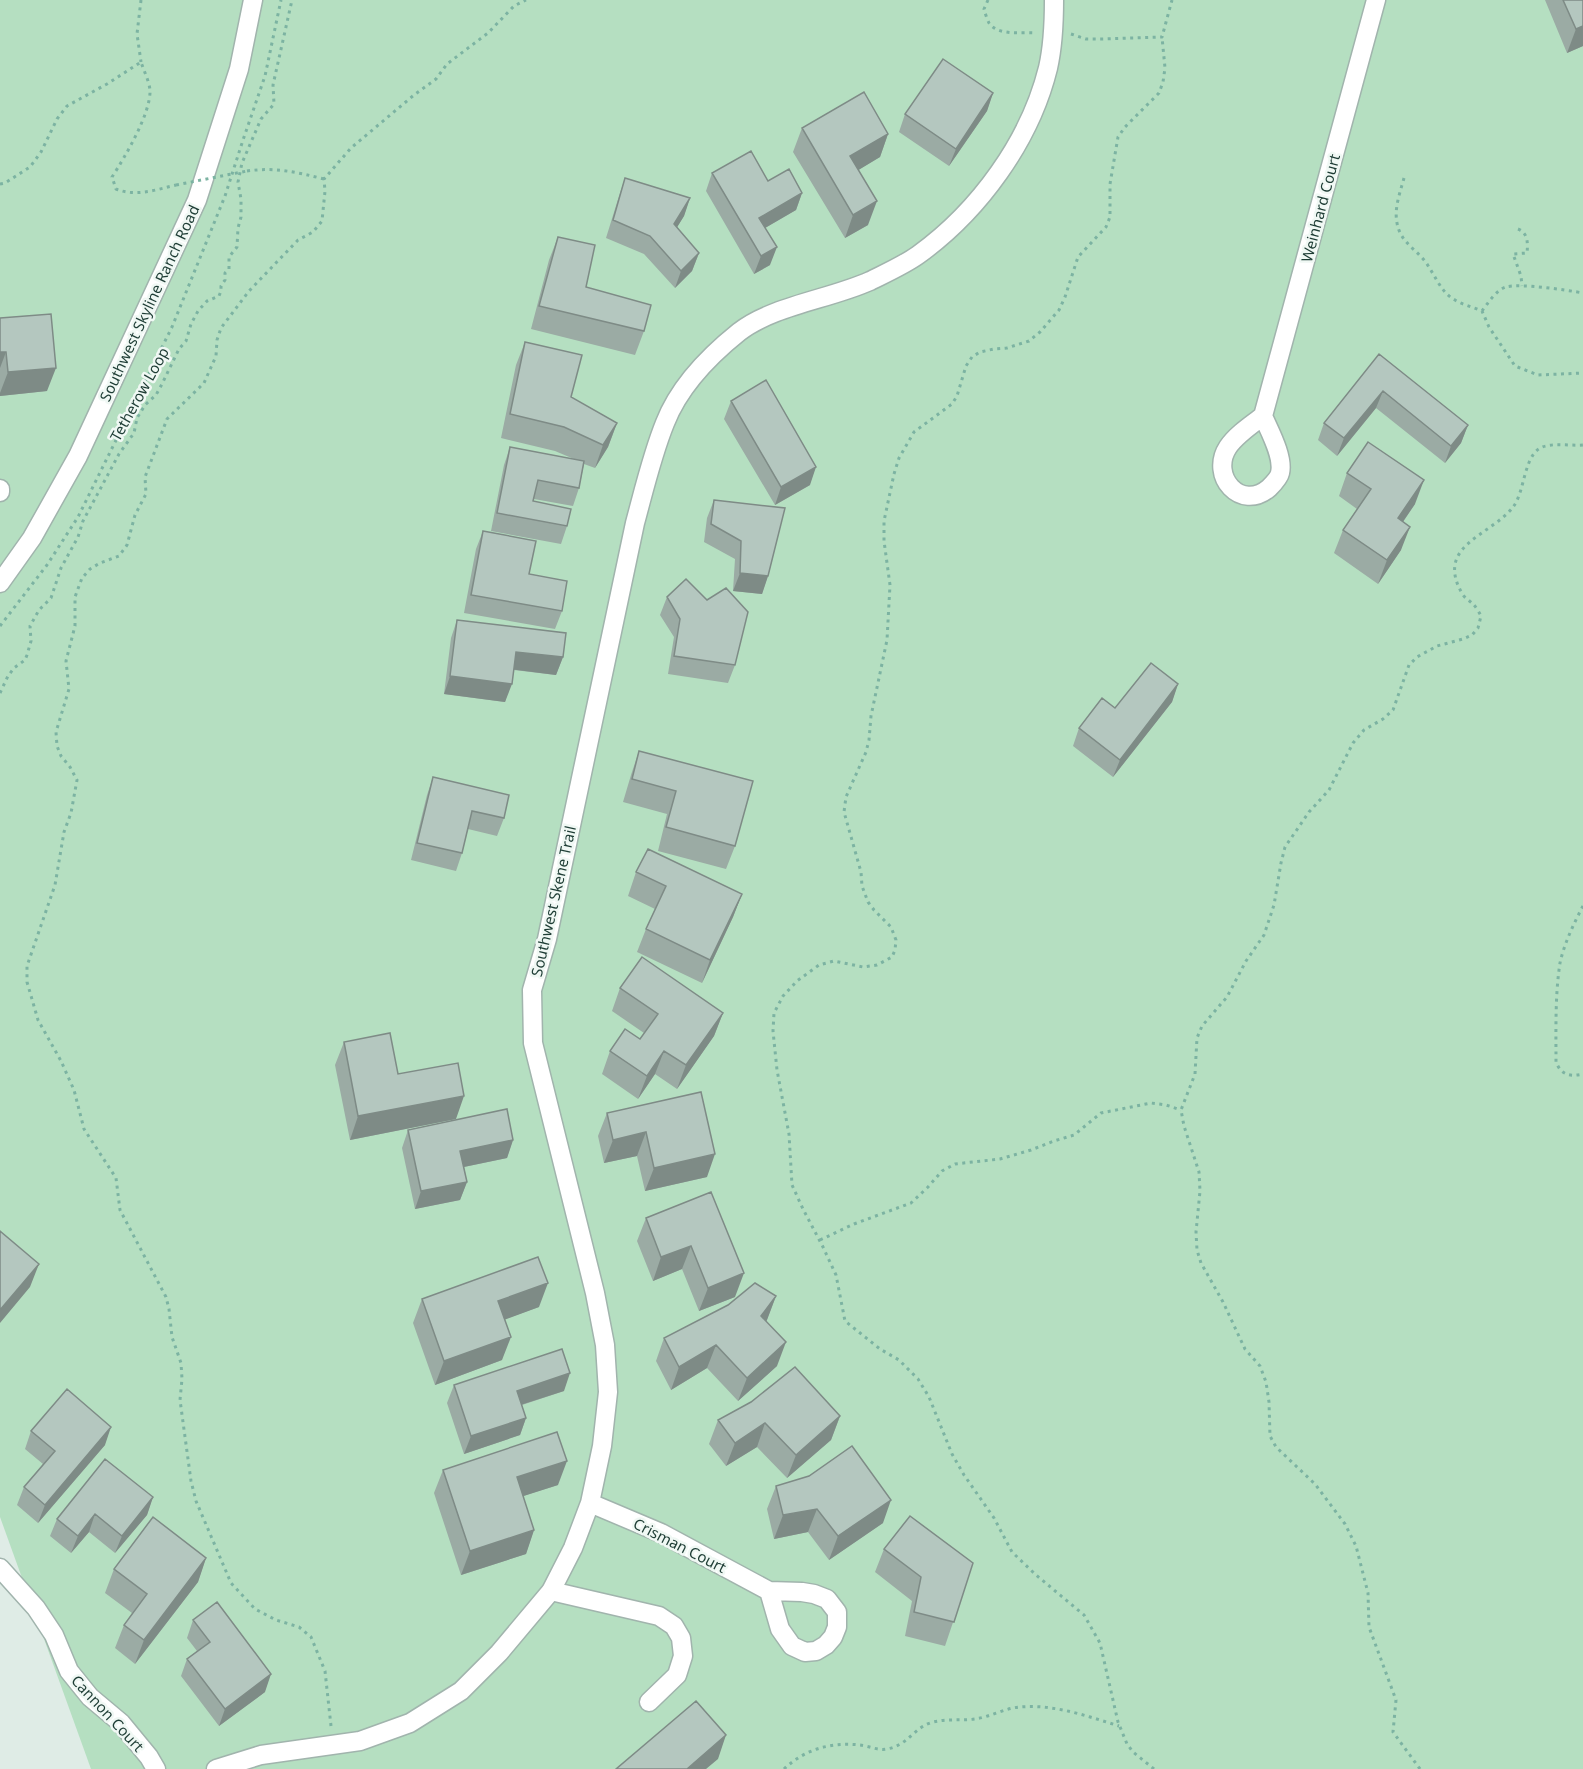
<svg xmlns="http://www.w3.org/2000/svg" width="1583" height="1769" font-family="'Noto Sans',sans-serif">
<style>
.green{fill:#b5dfc1}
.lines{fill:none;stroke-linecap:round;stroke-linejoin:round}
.minor-casing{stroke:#a1b4ad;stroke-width:21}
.path{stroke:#7cb3a2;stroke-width:3;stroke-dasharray:3 4.5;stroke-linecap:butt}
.minor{stroke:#fff;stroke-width:18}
.path-bridge{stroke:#7cb3a2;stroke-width:3;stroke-dasharray:3 4.5;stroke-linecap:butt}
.wall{fill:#9baba4}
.shaded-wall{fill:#7e8b86}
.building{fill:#b4c7bf;stroke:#7e8b86;stroke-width:1.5}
.labels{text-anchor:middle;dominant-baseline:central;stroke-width:5;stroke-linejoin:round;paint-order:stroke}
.street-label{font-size:15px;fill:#1e3d35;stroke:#f0f8f4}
</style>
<rect width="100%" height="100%" fill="#dfece6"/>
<path class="green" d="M0 0H1583V1769H91L0 1517Z"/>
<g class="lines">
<defs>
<path id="minor" d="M1263 416C1269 430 1284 457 1280 473 1279 478 1273 484 1269 488 1241 512 1209 476 1228 447 1236 435 1251 425 1263 416L1376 0
M0 489V492
M0 583 32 538 78 456 197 200 239 69 253 0
M590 1503 661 1533 769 1591 802 1592 814 1594 827 1599 837 1612V1627L833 1637 826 1645 816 1651 805 1652 792 1646 780 1629 769 1591
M0 1568 36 1608 54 1635 69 1671 90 1697 121 1723 149 1757 156 1769
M551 1591 659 1616 674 1626 681 1638 683 1656 677 1675 649 1702
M216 1769 261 1755 360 1741 410 1723 461 1691 499 1653 551 1591 573 1548 590 1503 602 1446 608 1392 605 1345 595 1293 533 1043 532 990 547 939 635 523C644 490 652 455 665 423 679 387 709 356 739 332 772 306 830 299 870 281 886 273 904 265 918 255 979 211 1030 141 1048 68 1053 46 1054 22 1054 0"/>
</defs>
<use href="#minor" class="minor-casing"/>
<path class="path" d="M141 0 137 34 141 62
M988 0 984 9C985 13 987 19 989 23 998 36 1021 32 1035 33
M1071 34 1086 39H1102L1162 37 1172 0
M247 171C275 167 296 172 324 179
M1404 178C1400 193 1394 208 1397 223 1400 241 1414 248 1424 260 1435 274 1440 292 1455 300 1463 305 1473 307 1482 311L1489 327 1515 366 1538 375 1583 373
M0 184 5 183 30 167 41 152 57 119 67 106 107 84 141 62C144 71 149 81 150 90 151 113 125 157 112 177L116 189C136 197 155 190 176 185
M1518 229C1528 233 1528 243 1527 253L1513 254 1521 276 1522 286
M1482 311C1488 303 1496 290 1506 287 1521 283 1566 290 1583 293
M0 626 47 565 78 517 172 327 225 196 243 140 265 76 281 0
M0 693 8 676 14 668 25 660 27 655 31 641 30 626 39 610 51 598 61 568 78 537 83 521 119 454 134 433 137 418 145 405 156 395 162 384 179 349 186 341 191 324 198 311 207 301 219 296 221 291V286L225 280V273L229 269V257L237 247 238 228 241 217V199L238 182 242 163 261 119 274 104 273 85 292 0
M1583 906C1574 923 1564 944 1560 963 1555 995 1556 1030 1556 1062 1561 1075 1570 1077 1583 1074
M820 1240 854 1224 911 1203 928 1187 942 1171 955 1164 1000 1159 1031 1150 1054 1141 1074 1135 1101 1113 1151 1103 1166 1105 1181 1110
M331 1726 325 1671 311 1637 299 1627 276 1620 255 1609 231 1583 196 1501 191 1481 180 1400 182 1379 181 1363 172 1337 169 1309 166 1297 120 1210 116 1178 84 1129 74 1090 61 1061 38 1020 27 982V966L55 885 64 832 71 813 77 780 70 767 61 756 57 746 56 732 69 689 66 661 75 626V597L82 578 90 569 100 563 119 556 127 545 135 515 146 494 145 477 167 419 204 383 216 356 217 340 221 328 249 291 298 240 313 232 322 221 325 191 324 179 351 148 414 95 436 79 447 64 488 33 514 6 526 0
M784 1769C805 1749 831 1742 860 1745 869 1746 879 1751 887 1749 908 1745 913 1729 930 1723 945 1718 960 1721 975 1719 990 1717 1005 1708 1020 1707 1054 1704 1087 1716 1119 1726
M1154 1769 1133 1752 1127 1744 1118 1722 1100 1643 1084 1615 1036 1575 1012 1552 994 1518 964 1475 952 1454 929 1397 918 1379 899 1360 880 1349 845 1321 836 1275 823 1247 803 1209 792 1185 789 1134 777 1070 773 1031 774 1013 783 996 797 981 819 965 834 961 863 967 877 965 892 957 895 950 896 940 891 927 874 910 868 902 862 886 861 872 844 812 846 797 866 752 869 740 871 716 887 640 890 585 884 541V521L894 474 899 458 914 432 952 404 957 396 966 366 972 357 980 352 994 349 1007 348 1029 341 1040 332 1059 310 1065 297 1078 257 1106 227 1110 217V184L1118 137 1125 127 1159 93 1163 82 1165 68 1162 37
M1420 1769 1393 1732 1396 1700 1369 1627 1368 1593 1356 1546 1345 1524 1315 1484 1276 1447 1270 1436 1269 1402 1266 1382 1260 1366 1245 1349 1223 1302 1201 1263 1197 1250 1196 1232 1200 1191 1199 1172 1184 1126 1181 1110 1195 1074 1197 1038 1202 1026 1227 997 1246 961 1264 935 1274 905 1281 863 1285 847 1309 812 1329 790 1353 743 1364 730 1383 719 1393 710 1409 665 1417 657 1437 646 1463 639 1472 635 1478 628 1481 616C1479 612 1476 607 1473 604 1470 601 1466 599 1463 595 1433 545 1491 536 1513 507 1526 491 1523 450 1546 446 1558 443 1571 446 1583 445"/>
<use href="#minor" class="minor"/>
<path class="path-bridge" d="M176 185 247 171"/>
</g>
<path class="wall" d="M1545 0H1583V46L1567 53Z
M993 93 987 111 949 166 899 132 905 114Z
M802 128 888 134 880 157 858 170 868 225 845 238 793 152Z
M712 173 768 181 802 193 796 210 765 228 770 265 754 274 706 191Z
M625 178 690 198 684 216 677 227 699 253 692 271 675 288 644 254 606 238 619 196Z
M558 237 586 287 644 331 635 355 531 329 549 260Z
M0 318 47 391 0 396Z
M525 342 571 397 617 423 608 447 595 468 584 464 579 488 573 506 534 499 533 501 567 526 561 544 491 531 504 465 510 447 574 459 555 451 501 438 516 365Z
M1379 354 1468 425 1461 443 1445 463 1376 408 1337 456 1318 440 1324 423Z
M731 401 810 485 775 505 724 419Z
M1347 473 1415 504 1403 522 1401 550 1378 584 1334 553 1343 530 1357 509 1339 496Z
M714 500 768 576 762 594 733 591 735 559 704 542 707 518Z
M483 531 529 574 562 611 555 629 464 613 476 549Z
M667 597 735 665 728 683 668 674 674 637 660 615Z
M457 620 563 657 556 675 514 670 505 702 444 694 451 638Z
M1178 684 1172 702 1113 777 1073 746 1079 728Z
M639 751 735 846 726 869 658 851 667 814 623 802 631 775Z
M433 777 504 818 497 836 468 829 462 853 456 871 411 860 427 795Z
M636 872 742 894 733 917 702 983 637 952 646 929 655 909 628 896Z
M620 988 723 1013 714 1036 677 1089 655 1074 638 1099 602 1074 610 1051 640 1039 644 1033 612 1011Z
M344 1042 398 1074 456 1119 350 1140 335 1065Z
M701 1092 707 1177 645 1191 637 1156 604 1163 598 1136 607 1113Z
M408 1130 513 1140 507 1158 464 1167 467 1182 460 1200 415 1209 402 1148Z
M711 1192 735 1297 699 1311 682 1269 653 1281 637 1241 646 1218Z
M776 1296 766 1322 777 1366 738 1401 707 1368 671 1390 656 1361 664 1338Z
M422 1299 539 1307 505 1319 502 1360 435 1385 413 1323Z
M454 1385 564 1391 522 1405 526 1418 520 1435 464 1454 447 1403Z
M840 1416 831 1440 787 1478 757 1447 726 1466 709 1444 718 1420Z
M31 1431 105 1445 38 1523 17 1505 24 1487 43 1464 25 1449Z
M443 1470 558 1485 523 1496 534 1530 526 1554 461 1575 434 1493Z
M809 1476 883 1523 829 1560 808 1532 774 1539 767 1509 776 1486Z
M153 1497 147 1515 115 1553 89 1532 71 1553 50 1536 57 1519Z
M884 1549 973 1563 945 1646 905 1636 912 1601 875 1572Z
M206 1558 198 1582 135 1664 115 1648 124 1625 132 1613 105 1593 114 1569Z
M193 1620 265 1692 219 1726 181 1676 187 1659 197 1651 187 1638Z"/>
<path class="shaded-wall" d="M1583 26V46L1567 53 1576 29Z
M993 93 987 111 949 166 956 149Z
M888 134 880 157 842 180 850 156Z
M802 193 796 210 753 235 759 218Z
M690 198 684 216 668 242 674 224Z
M877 201 868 225 845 238 853 215Z
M777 247 770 265 754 274 761 256Z
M699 253 692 271 675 288 681 271Z
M0 352H6L0 368Z
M56 368 47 391 0 396V393L8 372Z
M1383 391 1376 408 1337 456 1344 438Z
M617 423 608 447 595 468 603 445Z
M1468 425 1461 443 1445 463 1451 446Z
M816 467 810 485 775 505 781 487Z
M1424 480 1415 504 1389 542 1398 518Z
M1410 527 1401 550 1378 584 1387 560Z
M740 573 768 576 762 594 733 591Z
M516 652 563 657 556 675 509 669Z
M450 676 512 684 505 702 444 694Z
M1178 684 1172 702 1113 777 1120 760Z
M742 894 733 917 702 983 710 960Z
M723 1013 714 1036 677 1089 686 1065Z
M664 1051 655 1074 638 1099 647 1076Z
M464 1096 456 1119 350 1140 358 1116Z
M646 1132 637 1156 604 1163 613 1140Z
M513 1140 507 1158 454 1169 460 1151Z
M715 1154 707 1177 645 1191 654 1168Z
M467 1182 460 1200 415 1209 421 1191Z
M691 1246 682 1269 653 1281 661 1257Z
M39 1264 30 1287 0 1323V1310Z
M744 1273 735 1297 699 1311 708 1288Z
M548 1283 539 1307 490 1325 498 1301Z
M776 1296 767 1320 752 1340 761 1316Z
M511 1337 502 1360 435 1385 444 1361Z
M786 1342 777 1366 738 1401 747 1378Z
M716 1345 707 1368 671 1390 679 1367Z
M570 1373 564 1391 511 1408 517 1391Z
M840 1416 831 1440 787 1478 796 1455Z
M526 1418 520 1435 464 1454 471 1436Z
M765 1423 757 1447 726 1466 735 1443Z
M111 1427 105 1445 38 1523 45 1505Z
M567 1461 558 1485 508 1501 517 1477Z
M153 1497 147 1515 115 1553 122 1536Z
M891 1500 883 1523 829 1560 838 1536Z
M817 1509 808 1532 774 1539 783 1515Z
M95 1514 89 1532 71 1553 78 1536Z
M534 1530 526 1554 461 1575 470 1551Z
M206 1558 198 1582 135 1664 144 1640Z
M271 1674 265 1692 219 1726 225 1709Z
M726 1735 718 1759 706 1769H687Z"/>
<path class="building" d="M1563 0H1583V26L1576 29Z
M943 59 993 93 956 149 905 114Z
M864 92 888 134 850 156 877 201 853 215 802 128Z
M751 151 768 181 789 169 802 193 759 218 777 247 761 256 712 173Z
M625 178 690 198 674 224 699 253 681 271 650 236 613 220Z
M558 237 595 245 586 287 651 305 644 331 539 306Z
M51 314 56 368 8 372 6 352H0V318Z
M525 342 582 355 571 397 617 423 603 445 564 427 510 414Z
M1379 354 1468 425 1451 446 1383 391 1344 438 1324 423Z
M766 380 816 467 781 487 731 401Z
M1368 442 1424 480 1398 518 1410 527 1387 560 1343 530 1371 489 1347 473Z
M510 447 584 461 579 488 538 480 533 501 571 509 567 526 497 513Z
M714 500 785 508 768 576 740 573 741 541 711 524Z
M483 531 536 541 529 574 567 581 562 611 471 595Z
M686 579 707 600 726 588 748 612 735 665 674 656 680 619 667 597Z
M457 620 566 633 563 657 516 652 512 684 450 676Z
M1151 663 1178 684 1120 760 1079 728 1102 698 1115 708Z
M639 751 753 781 735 846 666 827 676 791 632 779Z
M433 777 509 795 504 818 472 811 462 853 417 843Z
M648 849 742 894 710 960 646 929 666 886 636 872Z
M642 957 723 1013 686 1065 664 1051 647 1076 610 1051 625 1029 640 1039 658 1014 620 988Z
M390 1033 398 1074 458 1063 464 1096 358 1116 344 1042Z
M701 1092 715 1154 654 1168 646 1132 613 1140 607 1113Z
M507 1109 513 1140 460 1151 467 1182 421 1191 408 1130Z
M711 1192 744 1273 708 1288 691 1246 661 1257 646 1218Z
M0 1231 39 1264 0 1310Z
M538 1257 548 1283 498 1301 511 1337 444 1361 422 1299Z
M755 1283 776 1296 761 1316 786 1342 747 1378 716 1345 679 1367 664 1338 728 1305Z
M562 1349 570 1373 517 1391 526 1418 471 1436 454 1385Z
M795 1367 840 1416 796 1455 765 1423 735 1443 718 1420 751 1402Z
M67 1389 111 1427 45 1505 24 1487 55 1451 31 1431Z
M557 1432 567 1461 517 1477 534 1530 470 1551 443 1470Z
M852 1446 891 1500 838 1536 817 1509 783 1515 776 1486 809 1476Z
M105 1459 153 1497 122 1536 95 1514 78 1536 57 1519Z
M910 1516 973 1563 954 1622 914 1612 921 1577 884 1549Z
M153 1517 206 1558 144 1640 124 1625 147 1594 114 1569Z
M217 1602 271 1674 225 1709 187 1659 210 1642 193 1620Z
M696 1701 726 1735 687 1769H616Z"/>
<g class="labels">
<g class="street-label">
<text transform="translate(1320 208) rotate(-75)">Weinhard Court</text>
<text transform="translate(149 303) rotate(-65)">Southwest Skyline Ranch Road</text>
<text transform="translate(139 394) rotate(-61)">Tetherow Loop</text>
<text transform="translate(553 901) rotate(-77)">Southwest Skene Trail</text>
<text transform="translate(680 1545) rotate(27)">Crisman Court</text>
<text transform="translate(108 1713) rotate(47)">Cannon Court</text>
</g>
</g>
</svg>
